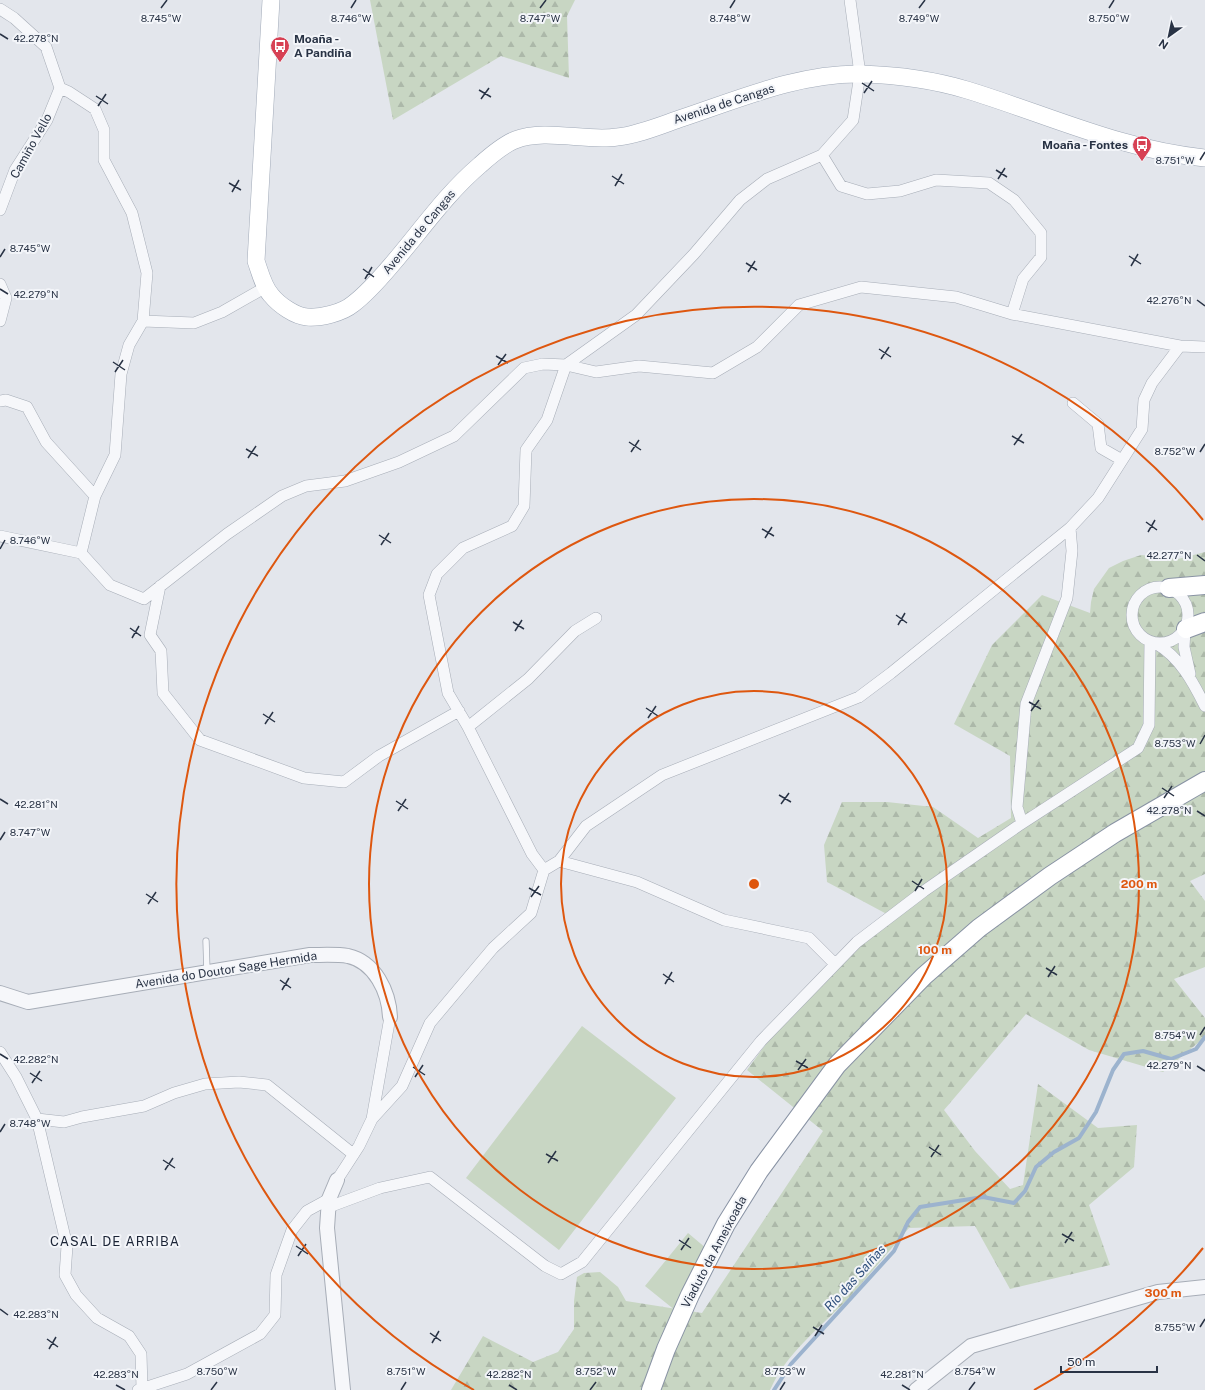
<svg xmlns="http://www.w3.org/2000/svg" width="1205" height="1390" font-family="'Public Sans',sans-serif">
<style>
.grass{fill:#c8d6c3}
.forest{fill:url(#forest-firs)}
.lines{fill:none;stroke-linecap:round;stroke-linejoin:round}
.stream{stroke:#9cb3ce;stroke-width:4}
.service-casing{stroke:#a7adb7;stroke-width:7}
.minor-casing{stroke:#a7adb7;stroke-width:12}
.tertiary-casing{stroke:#a7adb7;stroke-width:16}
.primary-casing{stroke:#a1aab8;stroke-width:18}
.trunk-casing{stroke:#8993a4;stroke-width:20}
.service{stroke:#f6f7fa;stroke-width:5.5}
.minor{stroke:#f6f7fa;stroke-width:11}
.tertiary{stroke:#f6f7fa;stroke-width:14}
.primary{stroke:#fff;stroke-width:17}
.trunk{stroke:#fff;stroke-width:18}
.ticks{fill:none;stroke:#293345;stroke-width:1.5}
.ring{fill:none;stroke:#de570f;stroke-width:2}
.labels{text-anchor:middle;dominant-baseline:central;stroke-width:4;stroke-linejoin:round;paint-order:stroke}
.poi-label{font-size:12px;font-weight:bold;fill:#293345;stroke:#f3f5f9;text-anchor:start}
.street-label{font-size:12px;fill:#293345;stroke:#f3f5f9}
.neighbourhood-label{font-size:13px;letter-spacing:1px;fill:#1b2436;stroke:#f3f5f9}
.water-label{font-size:13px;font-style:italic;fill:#30507c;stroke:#f3f5f9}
.ticks-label{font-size:10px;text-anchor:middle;fill:#293345;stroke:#f3f5f9;stroke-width:4;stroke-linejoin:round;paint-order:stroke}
.centre{fill:#de570f;stroke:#f3f5f9;stroke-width:2}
.ring-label{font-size:12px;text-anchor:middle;font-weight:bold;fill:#de570f;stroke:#f3f5f9;stroke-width:4;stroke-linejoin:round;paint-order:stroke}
</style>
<defs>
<pattern id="forest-firs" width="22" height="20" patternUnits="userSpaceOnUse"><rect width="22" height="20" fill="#c8d6c3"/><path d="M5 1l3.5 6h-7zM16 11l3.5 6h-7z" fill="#acb8a9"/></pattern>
</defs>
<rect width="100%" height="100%" fill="#e3e6ec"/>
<path class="grass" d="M582 1026 676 1098 559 1250 466 1178Z
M688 1233 719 1259 676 1311 645 1286Z"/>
<path class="forest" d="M370 0H575L567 16 569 78 501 56 393 120Z
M1205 552V874L1190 881 1205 901V967L1174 979 1205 1018V1037L1163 1072 1089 1050 1026 1014 944 1110 975 1151 1010 1189 1023 1185 1038 1084 1098 1128 1137 1125 1134 1167 1089 1205 1110 1265 1010 1289 975 1226 909 1228C888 1252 867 1278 845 1302 818 1329 786 1354 770 1390H451L483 1336 533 1362 558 1352 574 1329V1301L577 1277 584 1273 600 1272 618 1287 626 1301 702 1313 823 1131 747 1070 769 1040 861 945 896 919 827 882 824 845 842 802H887L933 807 978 838 1011 818 1010 756 954 724 992 645 1042 595 1090 613 1091 602 1094 589 1109 568 1123 561 1141 555 1178 559Z"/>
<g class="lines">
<path class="stream" d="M774 1390 791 1364 894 1251 908 1222 920 1207 983 1197 1014 1203 1025 1191 1036 1167 1054 1152 1079 1138 1096 1112 1113 1070 1124 1054 1143 1051 1171 1059 1196 1049 1205 1037"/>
<defs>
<path id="service" d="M206 941 207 972"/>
<path id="minor" d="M0 9 14 18 46 47 60 88 47 120 15 170 0 210
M60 88 69 92 95 109 104 130V160L132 213 147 273 143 321
M822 155 841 186 867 194 900 191 936 180 989 183 1014 200 1041 233V257L1023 279 1012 314
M0 284 6 298 0 321
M0 401 6 400 27 407 46 442 95 496
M1073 403 1098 424 1101 448 1122 460
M0 536 81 553 95 496 115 455 121 374 129 345 143 321 194 323 222 312 266 287
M81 553 110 585 144 599 227 534 282 496 306 486 345 481 399 462 454 436 524 368 543 364 566 365 636 315 694 254 740 200 767 179 822 155 853 120 860 74 850 0
M160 586 150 635 161 651 163 693 200 740 304 778 344 782 379 756 459 711
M1132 615a28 28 0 1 1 56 0a28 28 0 1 1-56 0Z
M1185 631 1184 647 1190 674
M1155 643C1180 657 1193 682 1205 706
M468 727 528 679 575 631 596 618
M1022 823 1017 807 1026 704 1067 598 1072 551 1070 528
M559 861 637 882 724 920 809 938 835 964
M544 870 532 854 468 727 448 693 429 595 437 574 463 548 512 526 524 506 526 450 547 420 566 365 596 372 639 366 713 373 757 347 799 305 861 287 956 297 1012 314 1180 346 1205 347
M0 1052 16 1077 37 1119 67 1246 65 1275 76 1295 97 1318 129 1336 141 1354 142 1388
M37 1119 64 1122 82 1117 144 1106 174 1093 205 1084 239 1082 267 1085 353 1154
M372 1119 402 1086 430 1023 493 948 531 913 544 870 559 861 586 826 662 775 859 697 891 673 1070 528 1098 498 1142 429 1144 400 1152 383 1180 346
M337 1180 359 1146 372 1119 390 1017
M329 1207 380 1188 430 1177 545 1266 561 1274 582 1262 761 1041 857 942 924 891 1018 826 1138 748 1149 725 1150 642
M138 1390 187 1374 260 1334 275 1315 276 1275 292 1230 307 1211 329 1199"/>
<path id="tertiary" d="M0 993 28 1002 310 955C322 955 337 954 348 956 375 962 389 992 390 1017
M337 1180 329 1199 327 1228 343 1390
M916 1390 971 1346 1158 1292 1205 1287"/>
<path id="primary" d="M271 0 256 261C260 272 263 286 271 295 279 305 295 316 307 317 321 318 342 313 353 304 369 292 382 276 394 262 422 229 447 193 480 165 490 156 503 145 515 140 546 128 586 142 617 137 637 135 659 126 679 119 737 100 798 73 861 74 896 75 934 80 967 90 1046 114 1122 150 1205 158"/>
<path id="trunk" d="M1169 588 1205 585
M1186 629 1205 622
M651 1390 666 1349 690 1295 726 1224 759 1171 837 1065 924 976 979 928 1050 876 1115 833 1205 781"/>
</defs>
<use href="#service" class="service-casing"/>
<use href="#minor" class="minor-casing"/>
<use href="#tertiary" class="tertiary-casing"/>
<use href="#primary" class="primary-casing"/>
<use href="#trunk" class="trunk-casing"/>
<use href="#service" class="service"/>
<use href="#minor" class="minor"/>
<use href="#tertiary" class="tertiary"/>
<use href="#primary" class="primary"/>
<use href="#trunk" class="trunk"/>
</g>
<path class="ticks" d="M161 8 167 0M351 8 356 0M540 8 546 0M730 8 735 0M919 8 925 0M1109 8 1114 0M0 34 8 39M862 83 874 91M479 90 491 97M864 93 872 81M96 96 108 104M481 99 489 88M98 106 106 94M1200 160 1205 152M996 170 1007 177M612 176 624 184M998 179 1005 168M229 183 241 190M615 186 622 174M232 192 239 180M1129 256 1141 264M0 257 5 249M746 263 757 270M1131 266 1138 254M363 269 374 277M748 272 755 261M365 279 372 267M0 289 8 294M1197 300 1205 306M879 349 891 357M496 356 508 363M881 359 889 347M113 362 125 370M498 365 506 354M115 372 123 360M1012 436 1024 443M629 442 641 450M1014 445 1022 434M246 449 258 456M631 452 639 440M1200 452 1205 444M248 458 256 446M1146 522 1157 530M762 529 774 536M1148 532 1155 520M379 535 391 543M765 538 772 527M381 545 389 533M0 549 5 540M1197 555 1205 561M896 615 907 623M513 622 524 629M898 625 905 613M130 628 141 636M515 631 522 620M132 638 139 626M1029 702 1041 709M646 708 658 716M1031 711 1039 700M263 714 275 722M648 718 656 706M265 724 273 712M1200 744 1205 735M1162 788 1174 796M779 795 791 802M1164 798 1172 786M0 799 8 804M396 801 408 809M781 804 789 793M398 811 406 799M1197 811 1205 816M0 840 5 832M912 881 924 889M529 888 541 895M915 891 922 879M146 894 158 902M531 897 539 886M148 904 156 892M1046 968 1057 975M663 974 674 982M1048 977 1055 966M280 980 291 988M665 984 672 972M282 990 289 978M1200 1035 1205 1027M0 1054 8 1059M796 1061 808 1068M1197 1066 1205 1071M413 1067 425 1075M798 1070 806 1059M30 1073 42 1081M415 1077 423 1065M32 1083 40 1071M0 1132 5 1124M929 1147 941 1155M546 1154 558 1161M931 1157 939 1145M163 1160 175 1168M548 1163 556 1151M165 1170 173 1158M1062 1234 1074 1241M679 1240 691 1248M1065 1243 1072 1232M296 1246 308 1254M681 1250 689 1238M298 1256 306 1244M0 1309 8 1315M813 1327 824 1334M1200 1327 1205 1319M430 1333 441 1341M815 1336 822 1325M47 1339 58 1347M432 1343 439 1331M49 1349 56 1337M116 1385 125 1390M509 1385 517 1390M902 1385 910 1390M211 1390 217 1382M401 1390 406 1382M590 1390 596 1382M780 1390 785 1382M969 1390 975 1382"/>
<g class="ring">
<circle cx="754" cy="884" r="193"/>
<circle cx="754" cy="884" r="385"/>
<path d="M1203 1248A578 578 0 0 1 1034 1390M474 1390A578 578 0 1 1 1203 520"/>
</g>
<defs>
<symbol id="bus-pin" viewBox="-11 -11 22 30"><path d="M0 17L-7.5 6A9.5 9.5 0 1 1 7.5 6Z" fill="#d74154" stroke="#f3f5f9"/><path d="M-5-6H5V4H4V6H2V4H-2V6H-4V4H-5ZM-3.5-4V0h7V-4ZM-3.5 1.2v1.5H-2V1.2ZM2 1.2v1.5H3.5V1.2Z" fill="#fff"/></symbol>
</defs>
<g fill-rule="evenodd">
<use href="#bus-pin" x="269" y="35" width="22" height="30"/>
<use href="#bus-pin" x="1131" y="134" width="22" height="30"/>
</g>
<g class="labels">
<g class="poi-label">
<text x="294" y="39">Moaña -<tspan x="294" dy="14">A Pandiña</tspan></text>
<text x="1128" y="145" text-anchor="end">Moaña - Fontes</text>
</g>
<g class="street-label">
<text transform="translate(724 104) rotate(-18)">Avenida de Cangas</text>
<text transform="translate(31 146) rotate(-61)">Camiño Vello</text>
<text transform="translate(419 232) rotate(-50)">Avenida de Cangas</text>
<text transform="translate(226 970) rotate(-9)">Avenida do Doutor Sage Hermida</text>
<text transform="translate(714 1252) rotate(-62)">Viaduto da Ameixoada</text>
</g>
<g class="neighbourhood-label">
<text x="115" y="1241">CASAL DE ARRIBA</text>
</g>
<g class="water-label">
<text transform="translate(855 1278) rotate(-48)">Río das Saíñas</text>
</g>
</g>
<g class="ticks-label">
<text x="161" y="22">8.745°W</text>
<text x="351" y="22">8.746°W</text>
<text x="540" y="22">8.747°W</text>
<text x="730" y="22">8.748°W</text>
<text x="919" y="22">8.749°W</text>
<text x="1109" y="22">8.750°W</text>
<text x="36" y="42">42.278°N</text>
<text x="1175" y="164">8.751°W</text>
<text x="30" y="252">8.745°W</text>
<text x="36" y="298">42.279°N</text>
<text x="1169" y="304">42.276°N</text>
<text x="1175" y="455">8.752°W</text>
<text x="30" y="544">8.746°W</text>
<text x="1169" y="559">42.277°N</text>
<text x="1175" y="747">8.753°W</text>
<text x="36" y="808">42.281°N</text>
<text x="1169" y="814">42.278°N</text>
<text x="30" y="836">8.747°W</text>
<text x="1175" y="1039">8.754°W</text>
<text x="36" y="1063">42.282°N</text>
<text x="1169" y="1069">42.279°N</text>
<text x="30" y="1127">8.748°W</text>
<text x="36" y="1318">42.283°N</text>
<text x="1175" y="1331">8.755°W</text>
<text x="217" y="1375">8.750°W</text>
<text x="406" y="1375">8.751°W</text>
<text x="596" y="1375">8.752°W</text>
<text x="785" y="1375">8.753°W</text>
<text x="975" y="1375">8.754°W</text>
<text x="116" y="1378">42.283°N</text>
<text x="509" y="1378">42.282°N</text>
<text x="902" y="1378">42.281°N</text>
</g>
<circle cx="754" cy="884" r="6" class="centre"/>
<g class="ring-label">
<text x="1139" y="888">200 m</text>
<text x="935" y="954">100 m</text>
<text x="1163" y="1297">300 m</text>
</g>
<g transform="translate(1169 36) rotate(213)" stroke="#f3f5f9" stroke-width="3" paint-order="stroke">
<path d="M0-3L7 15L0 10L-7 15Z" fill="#293345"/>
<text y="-6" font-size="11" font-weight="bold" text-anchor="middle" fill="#293345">N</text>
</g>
<path d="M1061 1366v6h96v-6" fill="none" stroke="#293345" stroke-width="2"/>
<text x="1067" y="1366" font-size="12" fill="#293345" stroke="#f3f5f9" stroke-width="3" paint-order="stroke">50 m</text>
</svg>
